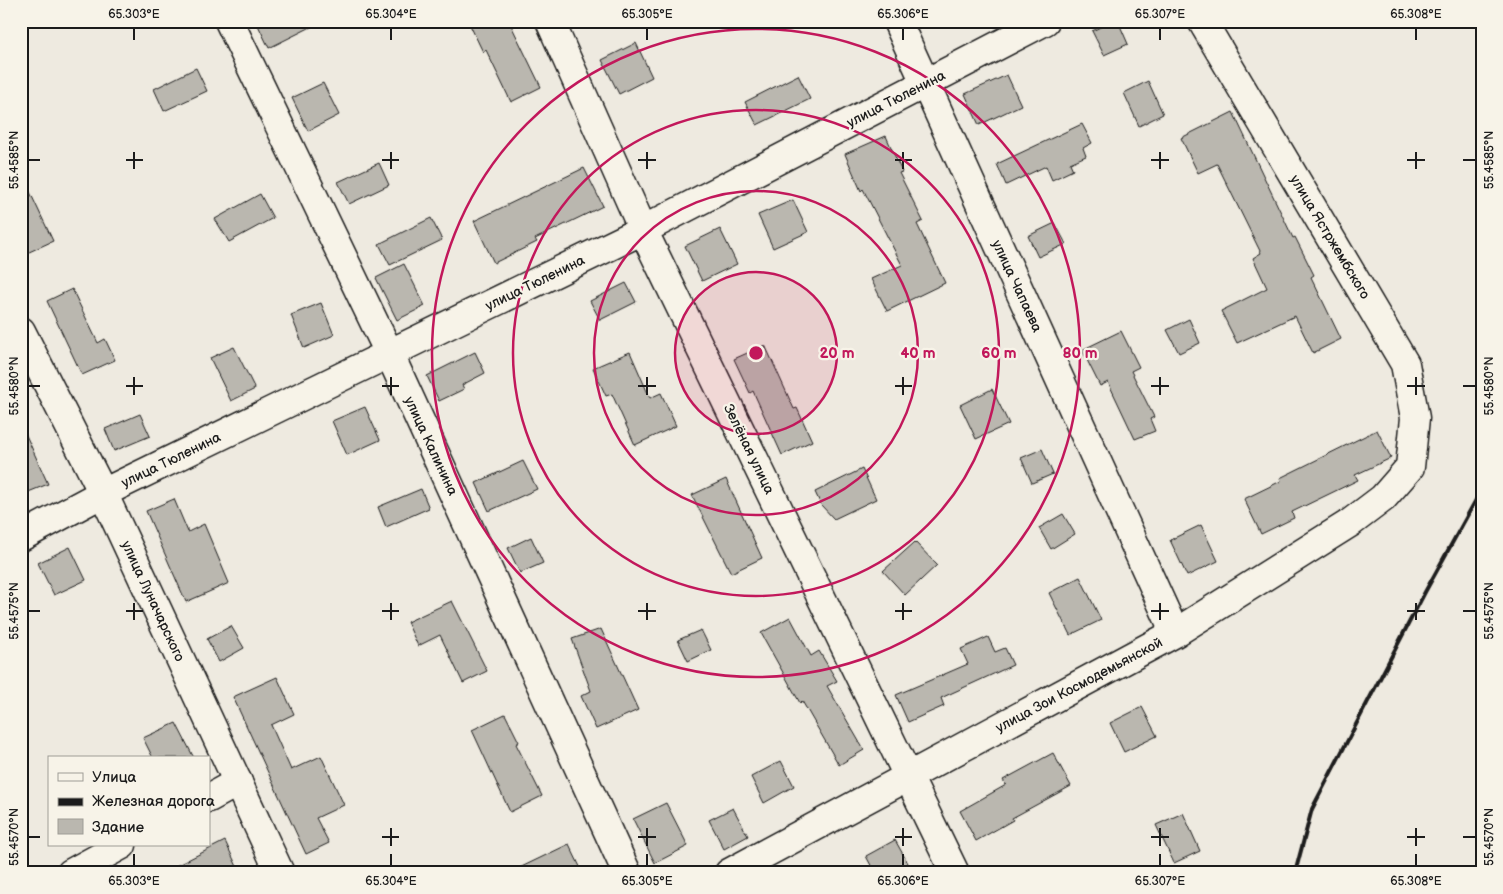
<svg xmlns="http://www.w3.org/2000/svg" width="1503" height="894" font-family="'Balsamiq Sans',sans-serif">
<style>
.building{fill:#bab7af;stroke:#1c1c1c}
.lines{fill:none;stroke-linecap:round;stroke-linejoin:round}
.minor-casing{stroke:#1c1c1c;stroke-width:31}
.major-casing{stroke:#1c1c1c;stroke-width:31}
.minor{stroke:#f7f3e8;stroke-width:28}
.major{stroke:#f7f3e8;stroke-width:28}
.rail{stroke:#1c1c1c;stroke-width:4}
.ticks{fill:none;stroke:#1c1c1c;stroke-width:2}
.ring{fill:none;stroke:#c2185b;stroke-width:2.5}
.labels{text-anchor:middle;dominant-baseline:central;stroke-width:4.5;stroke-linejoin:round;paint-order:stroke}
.street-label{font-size:14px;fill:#1c1c1c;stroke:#f7f3e8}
.centre{fill:#c2185b;stroke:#f7f3e8;stroke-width:2.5}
.ring-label{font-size:15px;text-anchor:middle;font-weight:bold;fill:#c2185b;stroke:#f7f3e8;stroke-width:4.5;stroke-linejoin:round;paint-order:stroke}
.neatline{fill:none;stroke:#1c1c1c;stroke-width:2}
.ticks-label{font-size:12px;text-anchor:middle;fill:#1c1c1c}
</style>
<rect width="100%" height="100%" fill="#eeeae0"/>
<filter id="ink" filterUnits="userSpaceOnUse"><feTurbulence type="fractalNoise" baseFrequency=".02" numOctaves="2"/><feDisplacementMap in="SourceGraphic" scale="10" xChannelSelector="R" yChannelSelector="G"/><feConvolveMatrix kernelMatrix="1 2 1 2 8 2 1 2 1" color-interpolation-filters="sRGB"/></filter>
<g filter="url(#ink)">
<path class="building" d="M256 21H323L269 48Z
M468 21H509L541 87 511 102 486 50 483 52Z
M1113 21H1118L1128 44 1104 55 1092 31Z
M636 43 652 77 619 94 602 60Z
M196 68 207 91 164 111 154 89Z
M798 75 810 99 757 125 745 102Z
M1007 75 1021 105 979 125 965 94Z
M1148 81 1163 114 1139 126 1124 93Z
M323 83 339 115 308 131 292 98Z
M1233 112 1293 238 1295 237 1314 275 1311 277 1341 339 1313 353 1295 316 1237 343 1221 311 1267 288 1253 258 1261 253 1217 164 1198 173 1181 138Z
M1082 124 1092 143 1083 148 1086 156 1070 163 1073 170 1052 180 1046 166 1006 185 997 164Z
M886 136 902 172 899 173 923 221 917 224 945 283 887 311 871 279 902 265 863 189 861 191 845 154Z
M379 163 389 185 349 204 338 182Z
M584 168 603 206 535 239 537 242 494 263 474 221Z
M21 173 53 241 27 253 21 241Z
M260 194 273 218 229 242 215 219Z
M793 200 808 232 773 248 758 215Z
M431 218 442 240 390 265 379 244Z
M1055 223 1066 244 1038 257 1028 236Z
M720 229 737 264 702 281 685 246Z
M404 264 425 306 397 320 376 278Z
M626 283 636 302 600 320 590 301Z
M72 289 98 343 105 339 115 360 82 375 47 301Z
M321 303 334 335 304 348 291 315Z
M1189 319 1200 343 1179 353 1167 330Z
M1121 331 1139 367 1131 371 1154 417 1150 419 1155 431 1135 439 1108 382 1100 386 1082 350Z
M765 345 794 409 797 408 812 441 782 455 753 391 750 393 734 359Z
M234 347 255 389 231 401 210 358Z
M475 352 485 373 462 385 464 389 439 401 427 376Z
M630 352 650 398 661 393 676 426 635 445 612 394 606 396 593 368Z
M992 389 1009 424 976 439 960 405Z
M365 407 380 440 347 455 332 421Z
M140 414 150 436 114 451 105 429Z
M21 424 48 484 21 495Z
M1377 430 1391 458 1355 475 1358 480 1292 512 1294 518 1261 534 1244 499 1281 481 1280 478Z
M1042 449 1053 474 1032 483 1021 458Z
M523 461 537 489 489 511 476 483Z
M862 469 876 499 834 519 821 505 815 492Z
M726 479 762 558 731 573 692 495Z
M421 489 429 508 386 527 378 507Z
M174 499 188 532 204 524 229 583 186 602 146 511Z
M1063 514 1075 534 1051 549 1039 528Z
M1201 525 1218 561 1187 576 1170 540Z
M531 537 543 563 520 573 508 548Z
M915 542 937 565 905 595 883 571Z
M70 547 86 580 54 595 38 563Z
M1080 577 1101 620 1070 635 1049 593Z
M452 601 487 671 463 683 440 635 418 646 407 622Z
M790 617 811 656 819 651 837 681 827 686 864 750 839 765 802 701 800 703 761 633Z
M231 626 244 648 219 662 207 639Z
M601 629 638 710 596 729 581 696 591 691 572 639Z
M701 630 711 650 688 661 678 640Z
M988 637 995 652 1005 648 1013 665 941 698 944 706 908 722 896 695 968 664 961 649Z
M277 677 294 714 271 725 291 770 321 756 344 805 316 818 329 843 306 854 233 697Z
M1142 707 1157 736 1124 752 1110 723Z
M505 714 519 742 516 744 542 796 510 812 472 730Z
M176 723 194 758H153L143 738Z
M1053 753 1071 786 1012 818 1013 820 976 841 960 811 1006 785 1003 780Z
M781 761 794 786 764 803 751 777Z
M666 803 688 846 655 863 633 819Z
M733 808 748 836 724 849 709 820Z
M1183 813 1200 851 1174 863 1156 825Z
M895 840 909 865 895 873H875L866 856Z
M225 841 240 873H162Z
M569 844 583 873H509Z"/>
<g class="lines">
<defs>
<path id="minor" d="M229 21 390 355 627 873
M550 21 643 230 955 873
M897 21 1175 633
M21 537 103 493 643 230 1045 21
M209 798 238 782
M71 873 122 845
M729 873 1175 633 1350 523 1383 498 1410 467 1415 418 1405 364 1202 21"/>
<path id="major" d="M21 331 103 493 280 873"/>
</defs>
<use href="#minor" class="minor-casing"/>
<use href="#major" class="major-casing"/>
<use href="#minor" class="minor"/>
<use href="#major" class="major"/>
<path class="rail" d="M1295 873 1312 809 1425 592 1482 489"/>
</g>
</g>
<path class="ticks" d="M134 28V40M391 28V40M647 28V40M903 28V40M1160 28V40M1416 28V40M134 152V169M391 152V169M647 152V169M903 152V169M1160 152V169M1416 152V169M28 160H40M126 160H143M382 160H399M638 160H656M895 160H912M1151 160H1169M1407 160H1425M1463 160H1476M134 377V395M391 377V395M647 377V395M903 377V395M1160 377V395M1416 377V395M28 386H40M126 386H143M382 386H399M638 386H656M895 386H912M1151 386H1169M1407 386H1425M1463 386H1476M134 603V620M391 603V620M647 603V620M903 603V620M1160 603V620M1416 603V620M28 611H40M126 611H143M382 611H399M638 611H656M895 611H912M1151 611H1169M1407 611H1425M1463 611H1476M391 828V846M647 828V846M903 828V846M1160 828V846M1416 828V846M28 837H40M382 837H399M638 837H656M895 837H912M1151 837H1169M1407 837H1425M1463 837H1476M134 854V866M391 854V866M647 854V866M903 854V866M1160 854V866M1416 854V866"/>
<circle cx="756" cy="353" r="81" fill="#c2185b" fill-opacity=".12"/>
<g class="ring">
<circle cx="756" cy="353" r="81"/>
<circle cx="756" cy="353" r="162"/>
<circle cx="756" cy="353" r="243"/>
<circle cx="756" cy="353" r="324"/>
</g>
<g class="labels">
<g class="street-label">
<text transform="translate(896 99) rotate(-27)">улица Тюленина</text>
<text transform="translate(1330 237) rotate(59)">улица Ястржембского</text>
<text transform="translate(535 283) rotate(-26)">улица Тюленина</text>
<text transform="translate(1017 286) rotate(65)">улица Чапаева</text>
<text transform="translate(431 446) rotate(65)">улица Калинина</text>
<text transform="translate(749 449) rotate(64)">Зелёная улица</text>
<text transform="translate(171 460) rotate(-26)">улица Тюленина</text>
<text transform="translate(153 601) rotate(65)">улица Луначарского</text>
<text transform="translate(1079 685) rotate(-28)">улица Зои Космодемьянской</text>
</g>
</g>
<circle cx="756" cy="353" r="8" class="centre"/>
<g class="ring-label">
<text x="837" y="358">20 m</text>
<text x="918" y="358">40 m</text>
<text x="999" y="358">60 m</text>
<text x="1080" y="358">80 m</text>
</g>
<rect width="1503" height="894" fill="none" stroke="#f7f3e8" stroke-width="55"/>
<rect x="48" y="756" width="162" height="90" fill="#f7f3e8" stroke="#9f9d96"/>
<rect x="58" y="773" width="25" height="8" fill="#f7f3e8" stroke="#9f9d96"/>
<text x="92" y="782" font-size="15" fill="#1c1c1c">Улица</text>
<rect x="58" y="798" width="25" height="8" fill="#1c1c1c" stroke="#9f9d96"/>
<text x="92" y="806" font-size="15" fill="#1c1c1c">Железная дорога</text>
<rect x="58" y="819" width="25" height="15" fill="#bab7af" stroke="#9f9d96"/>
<text x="92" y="832" font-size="15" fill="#1c1c1c">Здание</text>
<rect x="28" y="28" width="1448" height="838" class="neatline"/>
<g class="ticks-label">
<text x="134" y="18">65.303°E</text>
<text x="391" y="18">65.304°E</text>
<text x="647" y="18">65.305°E</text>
<text x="903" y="18">65.306°E</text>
<text x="1160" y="18">65.307°E</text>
<text x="1416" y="18">65.308°E</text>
<text transform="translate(14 160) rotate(-90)" y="4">55.4585°N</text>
<text transform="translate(1489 160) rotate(-90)" y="4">55.4585°N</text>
<text transform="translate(14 386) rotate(-90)" y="4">55.4580°N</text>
<text transform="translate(1489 386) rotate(-90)" y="4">55.4580°N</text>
<text transform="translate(14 611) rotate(-90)" y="4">55.4575°N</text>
<text transform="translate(1489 611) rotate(-90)" y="4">55.4575°N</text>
<text transform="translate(14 837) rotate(-90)" y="4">55.4570°N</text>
<text transform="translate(1489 837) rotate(-90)" y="4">55.4570°N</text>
<text x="134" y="885">65.303°E</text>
<text x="391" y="885">65.304°E</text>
<text x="647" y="885">65.305°E</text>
<text x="903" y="885">65.306°E</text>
<text x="1160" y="885">65.307°E</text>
<text x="1416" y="885">65.308°E</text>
</g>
</svg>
